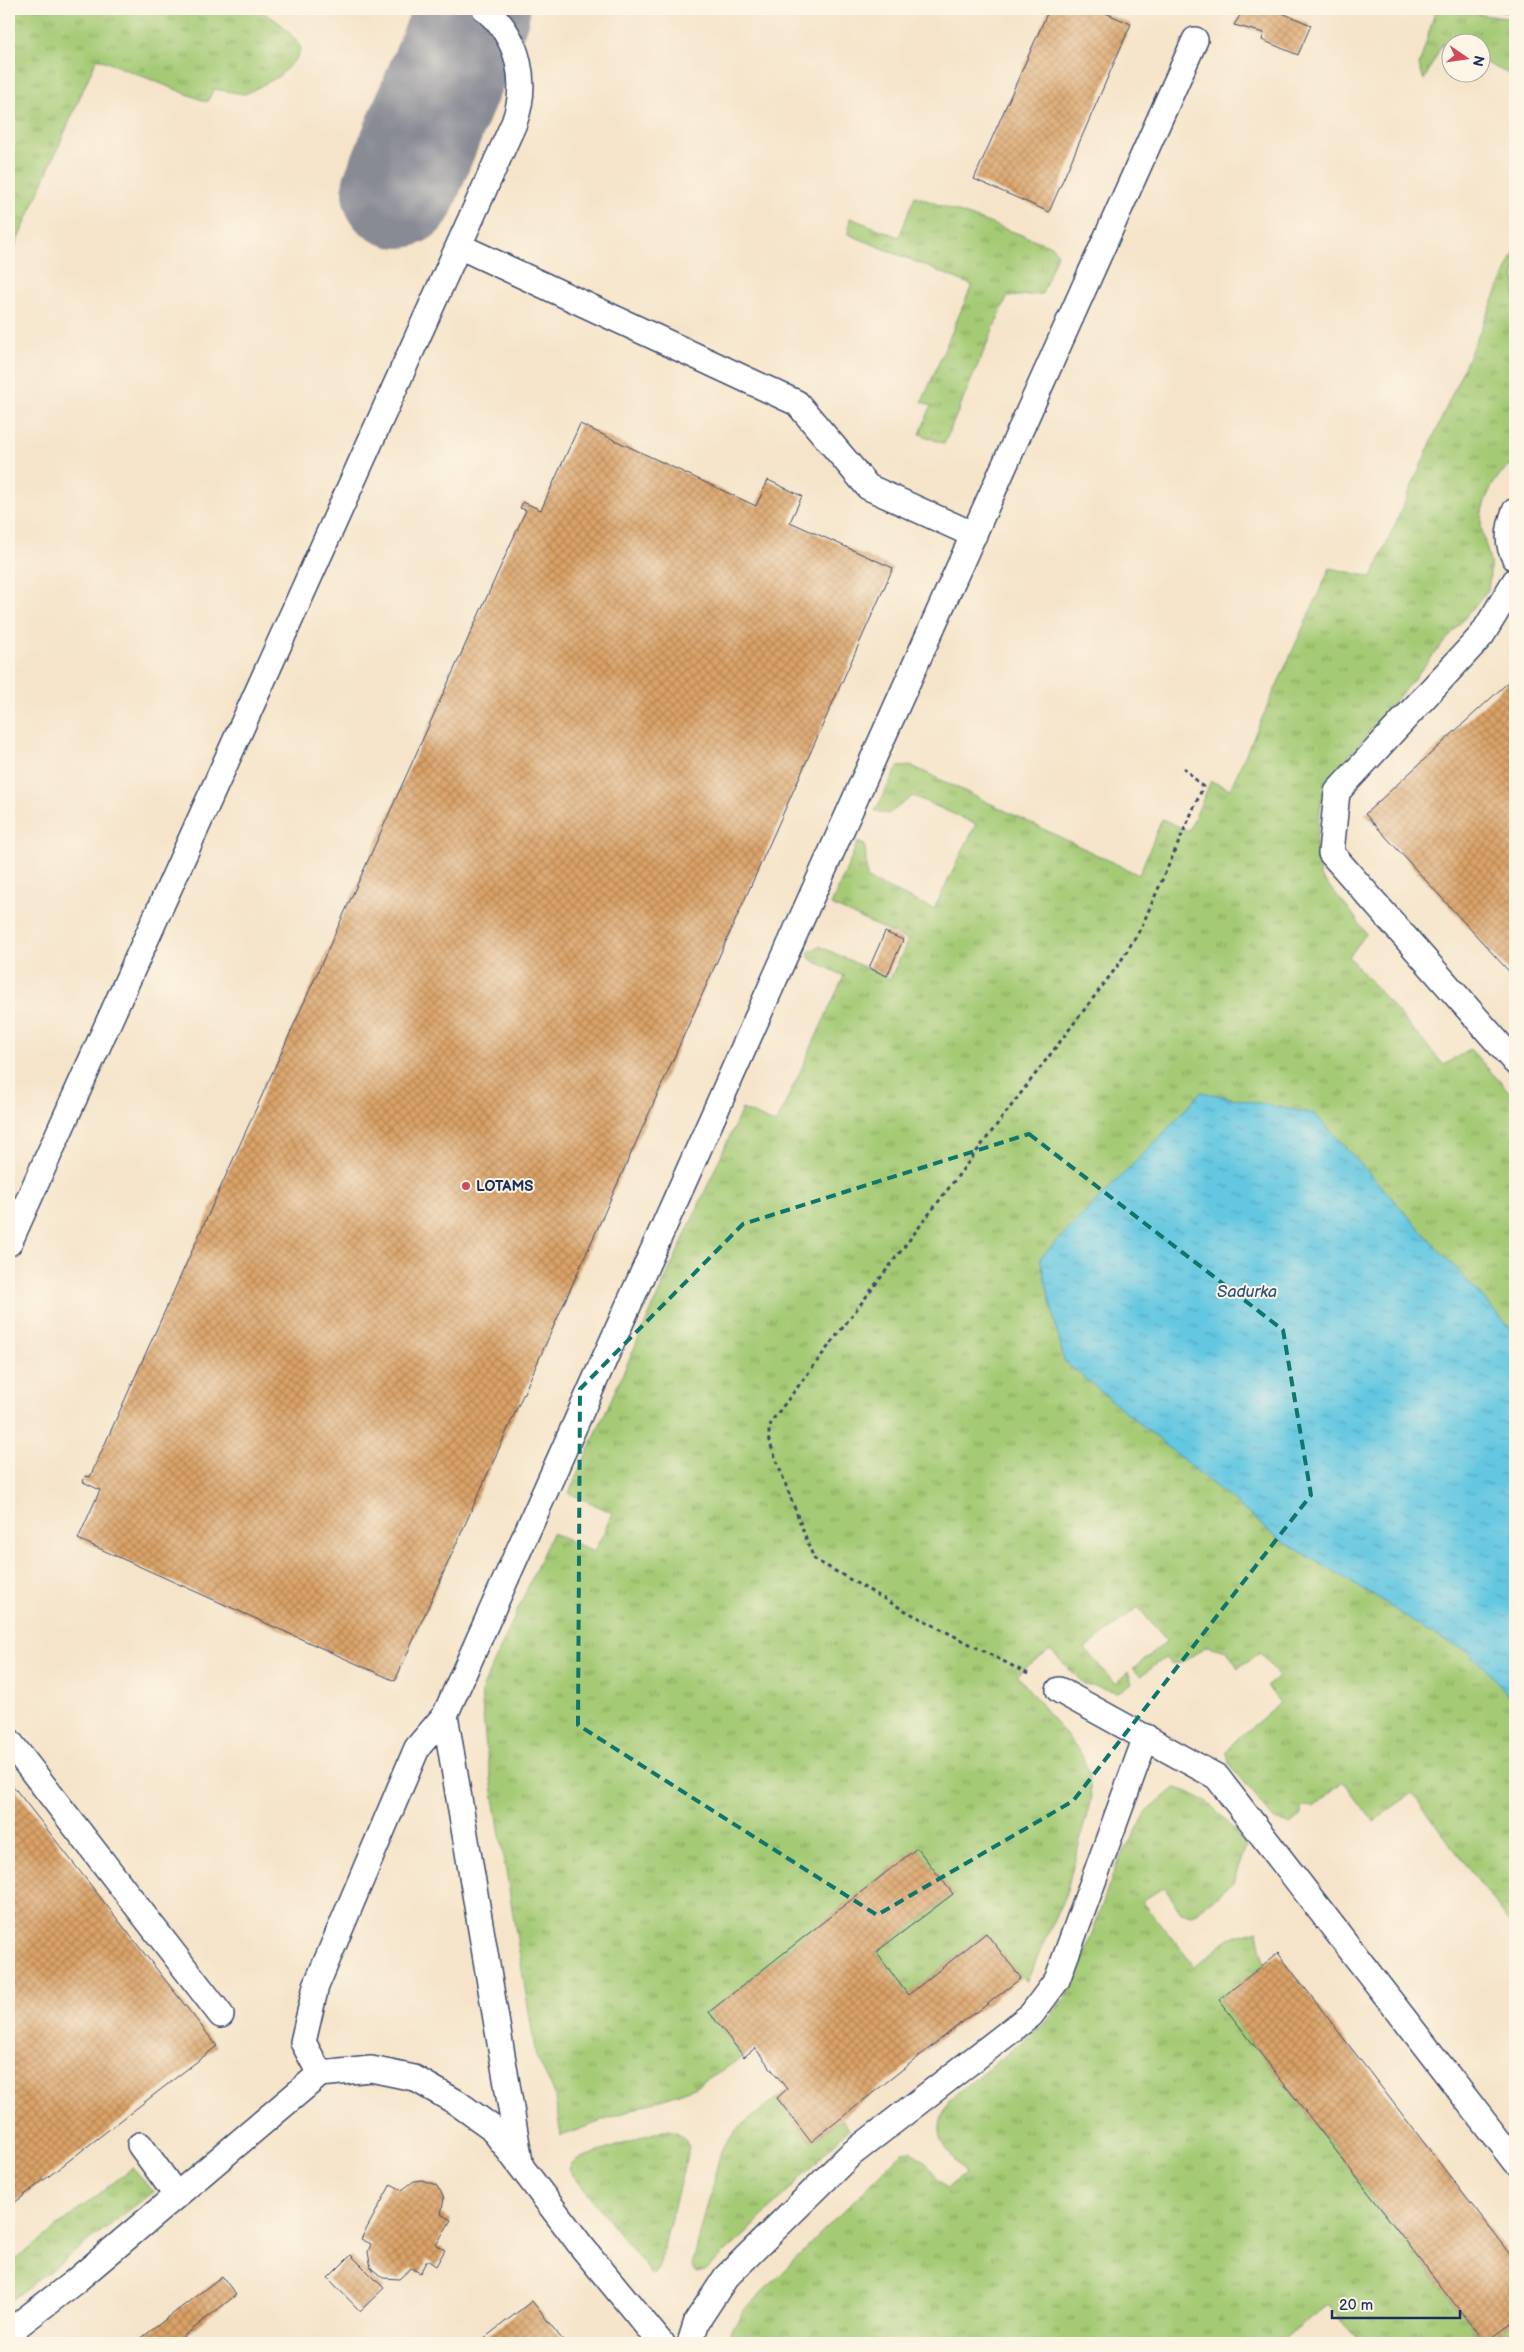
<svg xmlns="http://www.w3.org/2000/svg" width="1524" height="2352" font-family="'Balsamiq Sans',sans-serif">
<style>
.grass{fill:url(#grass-tufts);stroke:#607c69}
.water{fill:url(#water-ripples);stroke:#3f7ba0}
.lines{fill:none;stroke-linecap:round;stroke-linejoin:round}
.taxiway{stroke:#888a94;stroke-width:114}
.building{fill:url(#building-cross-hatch)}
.service-casing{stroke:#3c4a6e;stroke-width:28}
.path{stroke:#3c4a6e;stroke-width:3;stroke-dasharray:4 4;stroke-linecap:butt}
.service{stroke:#fff;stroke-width:25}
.marked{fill:none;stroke:#0f766e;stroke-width:4;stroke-dasharray:10 6;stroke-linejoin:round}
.poi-dot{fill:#d1495b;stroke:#fcf5e5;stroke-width:2}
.labels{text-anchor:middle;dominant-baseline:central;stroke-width:4;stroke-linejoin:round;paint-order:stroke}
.poi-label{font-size:15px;font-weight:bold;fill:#1b2f5e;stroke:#fcf5e5;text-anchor:start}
.water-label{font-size:16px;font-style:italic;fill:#2d557f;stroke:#fcf5e5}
</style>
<defs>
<pattern id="grass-tufts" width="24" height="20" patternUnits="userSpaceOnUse" patternTransform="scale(1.25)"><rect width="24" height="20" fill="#a4ca74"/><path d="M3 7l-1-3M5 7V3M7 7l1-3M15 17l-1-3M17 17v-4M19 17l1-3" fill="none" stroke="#85a462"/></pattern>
<pattern id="water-ripples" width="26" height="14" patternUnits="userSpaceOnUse" patternTransform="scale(1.25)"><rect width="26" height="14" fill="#63c7e1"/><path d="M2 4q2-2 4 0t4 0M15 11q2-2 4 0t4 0" fill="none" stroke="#51a2ba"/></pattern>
<pattern id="building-cross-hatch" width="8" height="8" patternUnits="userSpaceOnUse" patternTransform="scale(1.25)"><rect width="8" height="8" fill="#dba367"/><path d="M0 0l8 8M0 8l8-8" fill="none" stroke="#b18558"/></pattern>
</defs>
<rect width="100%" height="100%" fill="#fcf5e5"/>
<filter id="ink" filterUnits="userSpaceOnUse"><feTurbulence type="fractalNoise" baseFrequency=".02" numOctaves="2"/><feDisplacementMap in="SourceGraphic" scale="10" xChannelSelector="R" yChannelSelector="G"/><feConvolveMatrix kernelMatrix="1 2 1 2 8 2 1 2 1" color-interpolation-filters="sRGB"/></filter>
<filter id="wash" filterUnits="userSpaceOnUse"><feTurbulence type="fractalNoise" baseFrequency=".0096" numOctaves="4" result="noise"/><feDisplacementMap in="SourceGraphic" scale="20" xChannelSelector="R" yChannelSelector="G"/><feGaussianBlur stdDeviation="1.12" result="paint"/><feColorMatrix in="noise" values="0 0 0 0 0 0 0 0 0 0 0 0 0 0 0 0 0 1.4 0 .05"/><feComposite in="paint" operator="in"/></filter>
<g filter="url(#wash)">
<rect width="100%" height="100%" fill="#f5e4c9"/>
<path class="grass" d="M9 9H254C276 17 288 29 301 48L296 59 278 77 245 94 214 89 207 102 97 58 9 260Z
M1436 9 1515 19V77L1482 61V42H1452L1451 48 1442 44 1424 80 1419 66Z
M915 196 1052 246 1057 254 1042 294 1007 297 944 444 920 434 931 406 922 402 972 285 848 234 850 218 899 237Z
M1515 251V463C1497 470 1481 502 1481 521 1481 535 1488 549 1490 563 1491 571 1489 581 1488 590L1339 768 1321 802 1316 841 1320 876 1352 913 1366 934 1349 957 1444 1065 1470 1049 1515 1098V1930L1412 1793 1374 1821 1343 1782 1313 1808 1305 1807 1301 1810V1815L1290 1824 1275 1820 1229 1763 1227 1752 1233 1743 1280 1703 1267 1686 1279 1676 1260 1652 1238 1668 1227 1651 1207 1646 1181 1663 1172 1664 1165 1658 1140 1676 1133 1669 1167 1641 1138 1607 1085 1649 1115 1684 1128 1672 1132 1683 1118 1692 1084 1684 1050 1650 1017 1675 1082 1755 1089 1775 1091 1799 1066 1893 1026 1983 985 1933 908 1995 876 1952 953 1894 917 1848 709 2012 744 2057 692 2088 561 2136 554 2092 536 2056 486 1748 481 1692 552 1533 594 1552 613 1513 569 1493 742 1109 776 1124 844 976 810 959 808 953 819 946 890 979 908 940 831 905 858 842 865 845 867 879 934 909 976 824 913 796 888 814 875 811 898 767 912 766 1139 875 1162 819 1189 831 1211 781 1230 789 1330 568 1372 577Z
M1175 1788C1209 1796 1226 1819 1246 1846L1233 1883 1193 1915 1182 1913 1164 1887 1142 1901 1195 1967 1229 1938 1258 1930 1264 1964 1219 2000 1484 2343H1362L1327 2304 1279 2343H729L732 2329 744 2310 902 2152 911 2151 926 2163 946 2189 965 2174C944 2143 929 2138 950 2099L1043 2025 1065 1998 1084 1956 1116 1866 1147 1812Z
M777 2098 811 2142 842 2119 849 2128 749 2231 705 2271 696 2273 692 2266 721 2151 736 2130Z
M663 2130C676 2129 684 2135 689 2147L658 2270 656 2273H651L569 2170 572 2163 578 2159Z
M132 2168 154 2191 9 2302V2265Z
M1515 2321V2343H1485Z"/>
<path class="water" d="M1201 1092 1315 1114 1515 1333V1702L1470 1652 1429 1633 1372 1594 1279 1539 1064 1361 1040 1258 1158 1139Z"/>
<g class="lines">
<path class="taxiway" d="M399 191 473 9"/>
</g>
<g id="blocks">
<path class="building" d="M1049 9H1096L1131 24 1049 212 974 179Z
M1244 9H1266L1273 12 1275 10 1311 25 1298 55 1262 40 1264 33 1234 25Z
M580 424 756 506 768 480 802 496 790 522 893 568 395 1681 78 1539 100 1490 83 1482 85 1476 90 1477 526 510 520 508 523 502 541 510Z
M1515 676V978L1365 814Z
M885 932 903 940 887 976 869 968Z
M9 1781 217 2046 9 2207Z
M917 1848 953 1894 876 1952 908 1995 986 1933 1021 1978 976 2013 975 2012 811 2142 777 2098 787 2089 755 2048 744 2057 709 2012Z
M1278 1953 1515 2261V2321L1485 2343 1219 2000Z
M422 2180 436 2185 441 2192 444 2199 441 2214 451 2220 436 2245 445 2250 436 2266 427 2260 420 2273 411 2268 399 2279 383 2278 371 2268 368 2252 371 2244 361 2239 391 2184 402 2190 414 2181Z
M351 2255 384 2288 360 2311 328 2278Z
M222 2276 236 2295 175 2343H135Z
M532 2301 565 2343H478Z"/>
</g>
</g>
<g filter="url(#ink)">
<use href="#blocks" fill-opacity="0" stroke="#3c4a6e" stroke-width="1"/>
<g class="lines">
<defs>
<path id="service" d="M459 246 797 403 868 487 974 535
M1515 511C1509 526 1506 544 1515 558
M1515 581 1482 635 1337 792 1331 853 1515 1062
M9 1243 514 123C529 82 519 37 485 9
M1059 1690 1217 1777 1515 2162
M445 1715 520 2162
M9 1741 221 2015
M320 2074 303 2042 316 1986 417 1748 445 1715 1195 40
M140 2145 177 2196
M9 2332 73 2283 320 2074 371 2069 414 2078 456 2102 491 2127 582 2247 661 2343
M690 2343 697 2321 726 2277 850 2155 1031 2015 1057 1980 1146 1737"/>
</defs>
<use href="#service" class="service-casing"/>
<path class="path" d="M1489 9 1515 12
M1028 1674 902 1609 814 1559 768 1438 771 1422 1119 964 1141 928 1203 787 1184 768"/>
<use href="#service" class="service"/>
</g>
</g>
<path class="marked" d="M1029 1134 1283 1330 1311 1495 1073 1801 877 1915 578 1725 580 1389 743 1224Z"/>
<circle class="poi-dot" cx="466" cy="1186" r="5"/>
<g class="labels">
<g class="poi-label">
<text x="476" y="1186">LOTAMS</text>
</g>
<g class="water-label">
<text x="1247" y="1292">Sadurka</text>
</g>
</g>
<rect width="1524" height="2352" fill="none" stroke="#fcf5e5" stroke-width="30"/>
<g transform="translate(1466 58) rotate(103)"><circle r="24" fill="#fcf5e5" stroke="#a2a6af"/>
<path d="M0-4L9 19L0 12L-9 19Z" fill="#d1495b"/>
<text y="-8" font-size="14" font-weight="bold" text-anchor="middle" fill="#1b2f5e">N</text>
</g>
<path d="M1332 2310v8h128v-8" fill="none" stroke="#1b2f5e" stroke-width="2.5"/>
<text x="1339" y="2310" font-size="15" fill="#1b2f5e" stroke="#fcf5e5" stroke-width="4" paint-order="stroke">20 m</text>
</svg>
